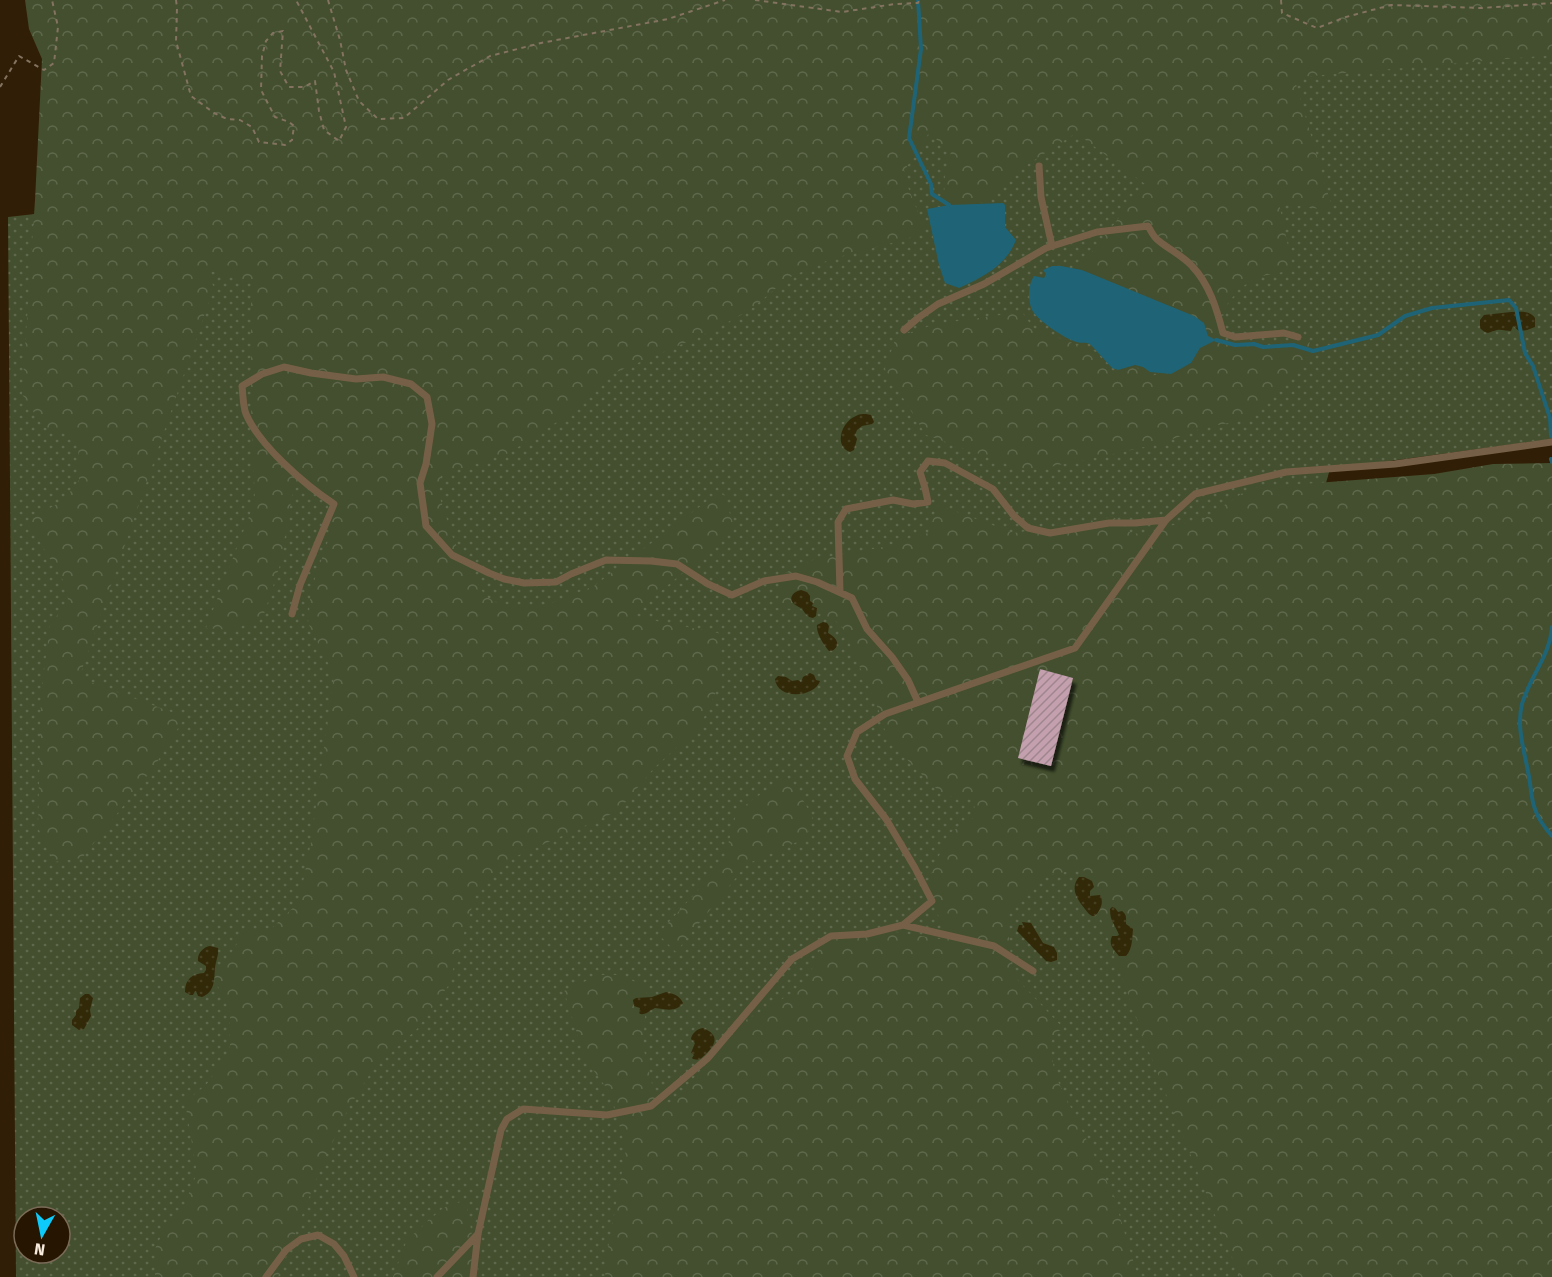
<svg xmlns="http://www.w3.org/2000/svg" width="1552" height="1277" font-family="'Fira Sans',sans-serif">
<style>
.grass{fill:url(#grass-dots);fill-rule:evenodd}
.forest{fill:url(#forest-crowns)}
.sand{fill:url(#sand-dots)}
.water{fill:#1f6476}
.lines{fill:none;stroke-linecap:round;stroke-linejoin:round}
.stream{stroke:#1f6476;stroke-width:4}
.building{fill:url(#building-hatch);filter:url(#shadow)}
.path{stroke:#837360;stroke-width:2;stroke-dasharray:4.5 4.5;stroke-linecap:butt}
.service{stroke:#756047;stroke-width:7}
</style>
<defs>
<pattern id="grass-dots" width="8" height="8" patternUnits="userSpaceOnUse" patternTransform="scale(1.5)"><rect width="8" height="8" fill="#434f2e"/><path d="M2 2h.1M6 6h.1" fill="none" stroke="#5f684c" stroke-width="1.8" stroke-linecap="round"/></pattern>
<pattern id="forest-crowns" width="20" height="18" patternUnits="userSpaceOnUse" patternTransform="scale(1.5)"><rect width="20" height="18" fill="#434f2e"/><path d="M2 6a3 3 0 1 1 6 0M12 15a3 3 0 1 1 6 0" fill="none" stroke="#5f684c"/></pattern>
<pattern id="sand-dots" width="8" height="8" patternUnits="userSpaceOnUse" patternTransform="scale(1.5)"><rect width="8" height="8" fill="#322908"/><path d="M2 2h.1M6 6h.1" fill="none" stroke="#463e20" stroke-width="1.8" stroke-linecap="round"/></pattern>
<pattern id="building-hatch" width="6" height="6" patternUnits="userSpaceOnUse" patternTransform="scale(1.5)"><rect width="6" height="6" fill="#c4a0ae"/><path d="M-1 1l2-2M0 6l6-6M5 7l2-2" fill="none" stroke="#9f858e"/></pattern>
<filter id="shadow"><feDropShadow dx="3.5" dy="6" stdDeviation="1.5" flood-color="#0009"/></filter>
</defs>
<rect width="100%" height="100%" fill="#301e06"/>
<path class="grass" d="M1552 30V439L1330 469 1164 1045 1259 1277H16L8 217 1197 84ZM24 1217H60V1253H24Z"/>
<path class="forest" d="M25 0H1552V55L1300 77 1296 84 1333 211 1279 203 1293 270 1257 277 1239 289 1225 307 1218 343 1272 349 1310 341 1306 361 1249 419 1203 428 1162 443 1100 457 1027 471 926 435 885 369 896 337 936 324 1022 312 1033 328 1096 352 1115 375 1125 367H1136L1149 377 1172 369 1075 274 1145 184 1076 133 1016 172 984 202 953 204 944 200 945 173 951 152 929 133 904 171 906 182 925 230 907 239 831 259 788 278 750 310 708 333 605 377 563 418 509 453 441 475 439 495 454 541 485 596 499 604 544 606 594 586 722 490 735 529 631 616 718 633 722 679 700 726 654 768 618 811 508 860 475 897 448 986 417 1029 373 1069 348 1109 321 1167 278 1277H155V1249L163 1232 183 1208 197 1173 185 1102 206 1085 230 1052V1012L214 978 229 957 244 932 272 928 299 902 311 842 334 675 308 623 311 590 329 538 328 499 308 479 293 490 280 565 263 617 233 630 206 628 255 501 251 408V283L204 269 214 287 79 678 185 717 154 767 82 858 54 862 38 828 41 693 50 626 68 599 64 582 27 521 64 500 79 480 78 438 43 427 22 394 35 200 42 59 29 29Z
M1552 463V1277H1240L1147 1047 1083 869 1041 876 1006 911 1013 975 1064 1029 1056 1032 1050 1045 1055 1075 1113 1194 1138 1277H606L604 1270 626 1150 611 1094 585 1059 564 991 599 975H623L647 989 643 1046 653 1088 668 1109 739 1024 808 984 815 958 833 931 896 932 939 939 951 935 938 915 929 880 948 834 975 817 974 800 943 795 911 764 886 734 879 711 841 624 812 610 776 608 785 573 815 559 883 547 928 533 938 505 1014 533 1114 517 1129 532 1149 536 1166 526 1199 522 1250 488 1434 474 1493 464Z
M786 776 799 793 813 818 806 838 747 864 676 952 658 934 723 863 737 811Z
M466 1200 479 1277H393L407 1240 443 1208Z"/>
<path class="sand" d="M1511 312C1520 312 1530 310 1535 318V327L1527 330 1519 331 1513 326 1511 331C1507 331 1501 329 1497 330 1488 332 1488 336 1480 328V320L1484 315Z
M866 414 871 415 874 422 872 424 862 426 857 430 855 435 857 439 854 450 850 452C833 446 842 421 856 416 859 414 862 414 866 414Z
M801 590 807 592 810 596V601L813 603 812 606 817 608 816 616 813 618C807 617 806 614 802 609 800 607 796 606 794 604 787 597 795 591 801 590Z
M823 622 827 623 829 626 828 633C836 637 842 645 832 651H829C824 645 816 633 817 625Z
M810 673 814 675 816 680 820 681C814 698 777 700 775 679L778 676 786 677 792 681 798 680 801 682 803 677Z
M1079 877H1084L1092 881 1094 887 1090 891V896L1100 895C1104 902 1101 910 1095 916H1092L1089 914C1080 903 1068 890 1079 877Z
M1112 907 1115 908 1118 912 1122 911C1127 915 1126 918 1126 924L1133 929C1132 938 1133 948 1126 956H1119C1114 949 1108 946 1112 936H1117L1119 935C1115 924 1110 922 1110 909Z
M1022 922 1031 923 1043 943 1054 947 1057 953V960L1051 962 1046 961 1017 931 1019 925H1022L1024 927Z
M210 946 218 948C219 955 216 960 215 968 214 980 215 992 202 997L198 996 196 991H195L193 995H190L185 992C185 979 192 974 204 973L206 970V966L198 961C197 954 203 947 210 946Z
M666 992C674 994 679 995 683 1003 675 1013 666 1009 655 1008 649 1011 646 1015 640 1014L639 1012 640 1008 634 1006 633 1000 636 998 652 997Z
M85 994H89L93 998 90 1010 91 1016 84 1029 79 1030 72 1025V1020L76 1015V1011L79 1008 80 998Z
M703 1028C725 1037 711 1050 699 1060L693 1059 692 1058 694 1055 691 1053 695 1043 691 1039C692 1033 697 1029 703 1028Z"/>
<path class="water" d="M1003 203 1005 205V227L1016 240C1006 266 983 277 959 288L945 283 939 265 927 209 949 205Z
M1052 266H1061L1082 270 1194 316 1204 323 1208 336 1216 340 1200 348 1191 363 1171 374 1150 372 1143 367 1135 365 1118 370 1112 368 1091 345C1086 341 1083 344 1077 342 1067 340 1040 322 1034 313 1027 304 1028 284 1034 276L1044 278 1046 274 1043 270Z"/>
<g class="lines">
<path class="stream" d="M918 0 921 49 909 138 931 184 932 194 949 205
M1216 340 1235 345 1254 344 1263 347 1293 345 1313 351 1378 335 1405 316 1432 308 1509 300 1516 308 1525 353 1533 366 1550 418 1551 436
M1551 459 1552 462
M1552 627C1550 656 1530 676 1522 704 1516 728 1525 753 1529 777 1531 787 1531 799 1535 809 1538 819 1545 828 1552 836"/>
</g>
<path class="building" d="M1040 669 1073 678 1051 766 1018 758Z"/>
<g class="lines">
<path class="path" d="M176 0 177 8 176 41 191 96 214 113 227 119 240 120 252 127 259 142 285 145 292 140 294 126 289 122 275 117 261 90 262 56 266 41 273 33 283 31 280 71 289 87H304L315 81 319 111 324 130 339 141 346 127 334 72 296 0
M328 0 340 40 346 70 359 101 378 119 404 118 448 80 490 56 541 43 668 19 725 0
M755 0 842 12 895 4 918 3 919 0
M1281 0 1282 13 1317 28 1346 17 1391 5 1482 8 1552 3
M0 87 19 56 44 70 54 63 58 27 52 0"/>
<path class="service" d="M1039 166 1041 197 1052 246
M904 330 918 318 938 304 984 284 1046 248 1097 232 1148 226C1151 231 1154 238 1159 241 1170 250 1183 256 1192 266 1210 285 1217 310 1223 333L1235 337 1284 333 1298 337
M840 592 838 522 846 509 893 500 913 504 928 502 925 488 920 472 928 461 945 463 993 489 1014 516 1028 528 1050 533 1109 523H1135L1166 520
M292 614 300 585 334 504C305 485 260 446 246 414 243 406 243 395 242 386L262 374 284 367 311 373 356 379 383 377 411 384 427 397 432 424 426 464 420 483 426 526 452 555 489 573 504 579 524 583 556 582 571 574 606 560 651 561 677 564 708 584 732 595 764 581 796 576 817 582 852 598 867 629 892 657 908 680 918 702
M903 925 994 946 1033 971
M266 1277 286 1250 301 1239 318 1235 334 1244 344 1256 354 1277
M437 1277 478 1234
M473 1277 478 1234 501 1130 507 1119 523 1109 607 1115 651 1106 708 1058 792 959 831 936 867 934 903 925 932 901 915 868 886 819 855 779 847 756 857 732 885 714 1075 648 1166 520 1195 494 1286 472 1395 464 1552 442"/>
</g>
<g transform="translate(42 1235) rotate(189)"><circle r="28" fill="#261500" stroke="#7a6b58" stroke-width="1.5"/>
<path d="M0-4.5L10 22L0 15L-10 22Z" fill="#0dcafa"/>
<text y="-9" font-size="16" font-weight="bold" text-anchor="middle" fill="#f7ebdd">N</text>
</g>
</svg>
